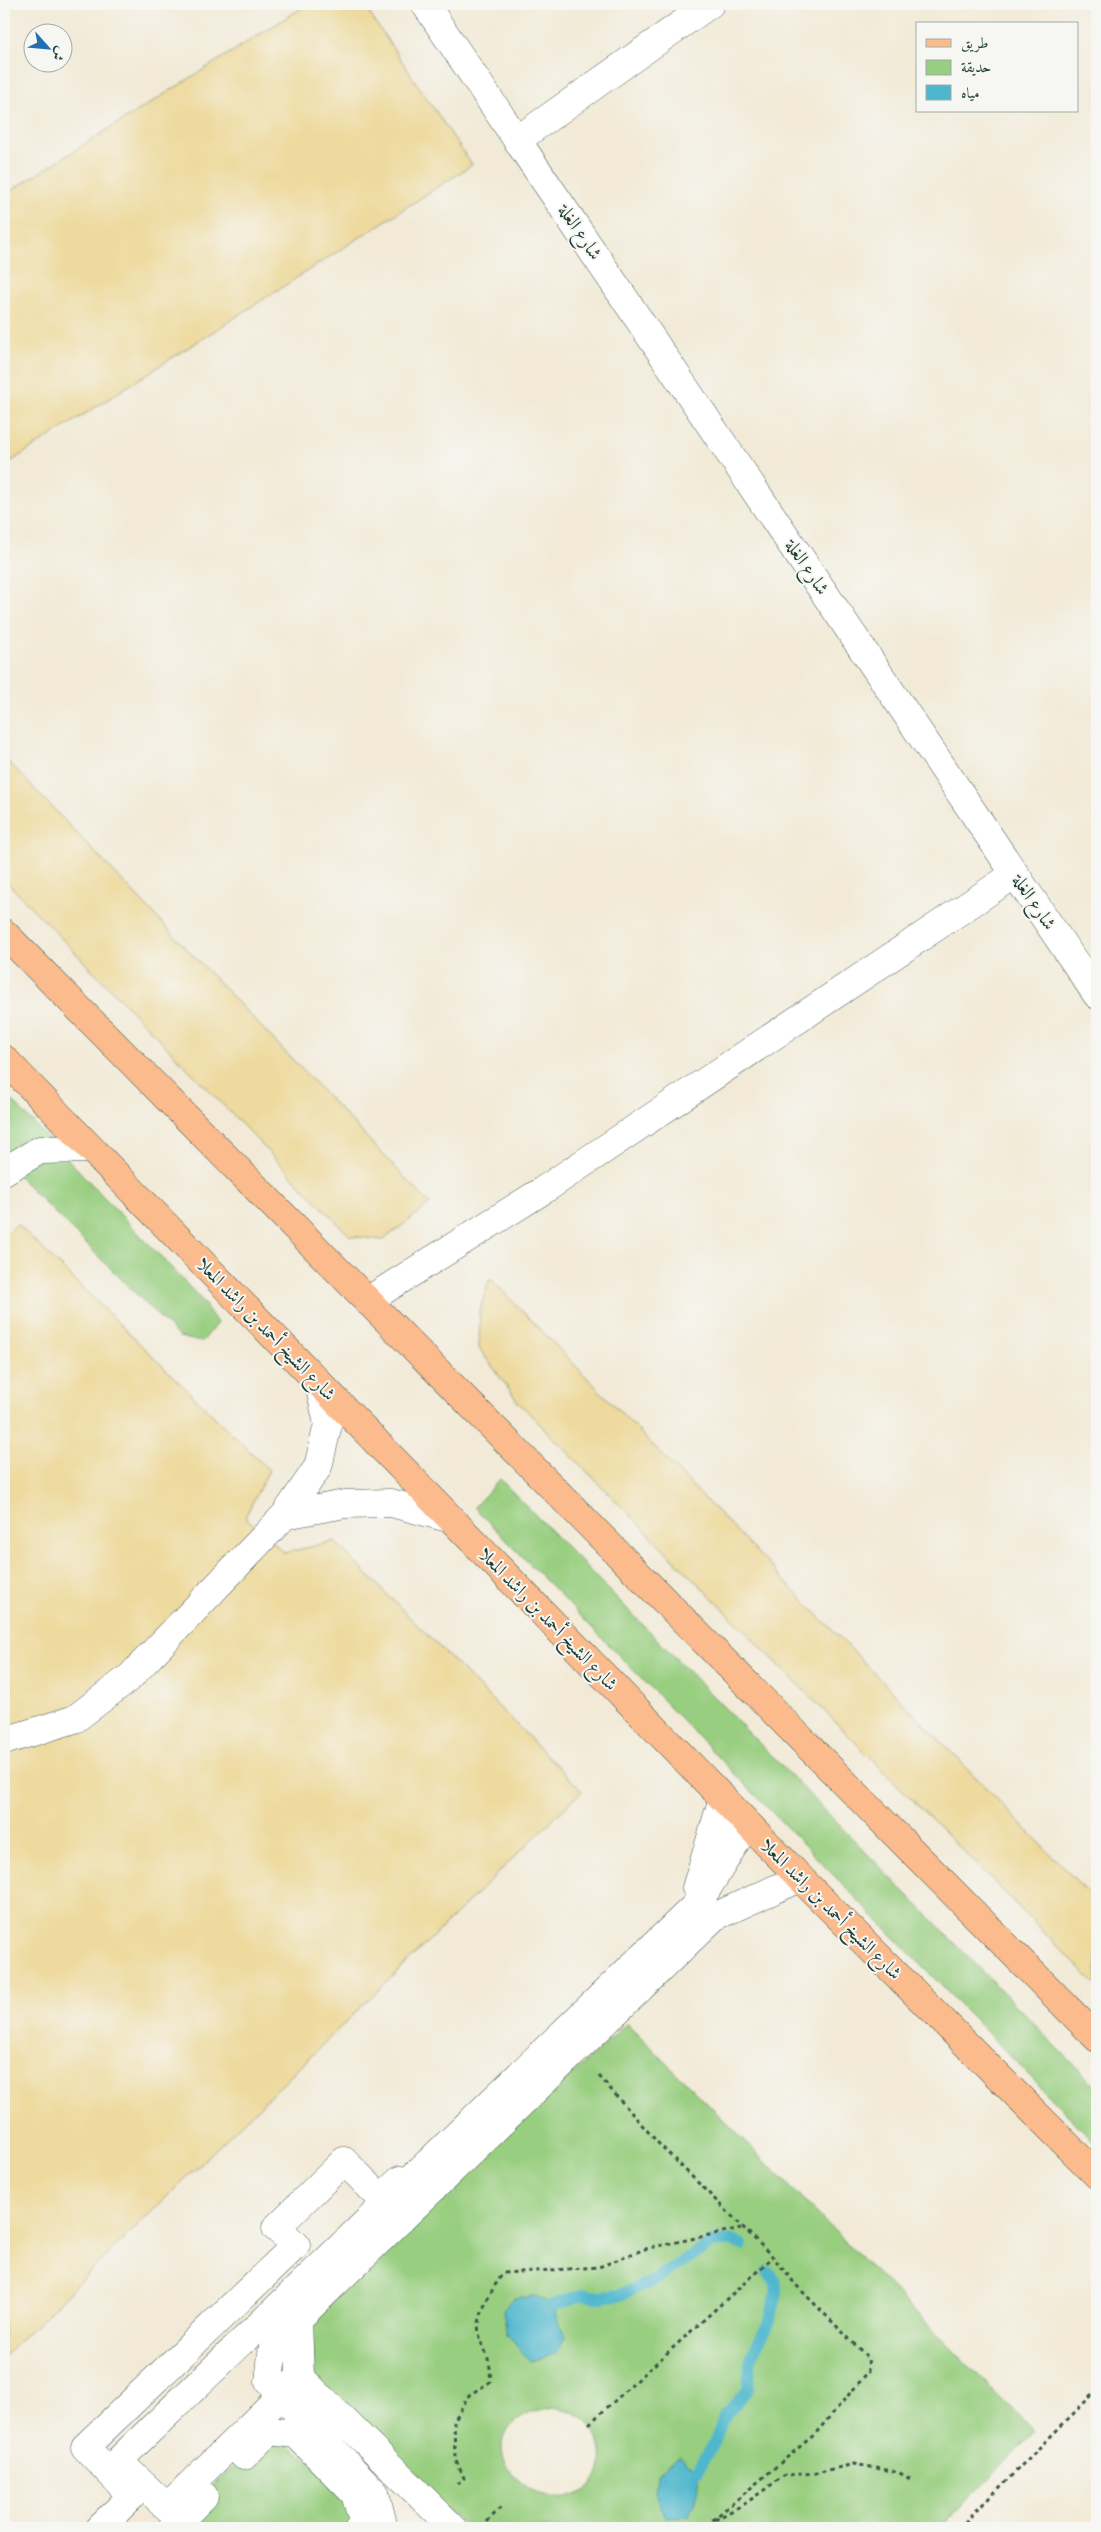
<svg xmlns="http://www.w3.org/2000/svg" width="1101" height="2532" font-family="Alegreya,Amiri,serif">
<style>
.green{fill:#98ce7f;stroke:#5c865a;fill-rule:evenodd}
.sand{fill:#eeda9e;stroke:#868c69}
.water{fill:#4fb7cd;stroke:#377a80}
.lines{fill:none;stroke-linecap:round;stroke-linejoin:round}
.stream{stroke:#4fb7cd;stroke-width:12}
.minor-casing{stroke:#3f574c;stroke-width:29}
.major-casing{stroke:#3f574c;stroke-width:29}
.path{stroke:#3f574c;stroke-width:3;stroke-dasharray:4 4;stroke-linecap:butt}
.minor{stroke:#fff;stroke-width:28}
.major{stroke:#fbbb8d;stroke-width:28}
.labels{text-anchor:middle;dominant-baseline:central;stroke-width:4;stroke-linejoin:round;paint-order:stroke}
.street-label{font-size:19px;fill:#1f3d34;stroke:#f6f6f2}
</style>
<rect width="100%" height="100%" fill="#f6f6f2"/>
<filter id="ink" filterUnits="userSpaceOnUse"><feTurbulence type="fractalNoise" baseFrequency=".02" numOctaves="2"/><feDisplacementMap in="SourceGraphic" scale="10" xChannelSelector="R" yChannelSelector="G"/><feConvolveMatrix kernelMatrix="1 2 1 2 8 2 1 2 1" color-interpolation-filters="sRGB"/></filter>
<filter id="wash" filterUnits="userSpaceOnUse"><feTurbulence type="fractalNoise" baseFrequency=".0096" numOctaves="4" result="noise"/><feDisplacementMap in="SourceGraphic" scale="20" xChannelSelector="R" yChannelSelector="G"/><feGaussianBlur stdDeviation="1.12" result="paint"/><feColorMatrix in="noise" values="0 0 0 0 0 0 0 0 0 0 0 0 0 0 0 0 0 1.4 0 .05"/><feComposite in="paint" operator="in"/></filter>
<g filter="url(#wash)">
<rect width="100%" height="100%" fill="#f2ead7"/>
<path class="green" d="M4 1092 201 1299 217 1323 202 1342 179 1337 4 1162Z
M500 1479 1097 2088V2145L474 1507Z
M627 2023 1035 2432 939 2528H723L717 2523 712 2528H465L314 2376 311 2318ZM554 2407C560 2409 567 2409 573 2412 601 2425 610 2462 592 2486 534 2532 444 2424 554 2407Z
M269 2431 355 2494 359 2528H170Z"/>
<path class="sand" d="M308 4H363L472 165 4 466V195Z
M4 757 430 1204 383 1240 350 1236 4 879Z
M17 1224 269 1470 245 1517 285 1553 334 1541 582 1791 4 2356V1237Z
M490 1278 1097 1902V1986L518 1402 479 1348 480 1310Z"/>
<path class="water" d="M536 2296 553 2305 565 2337 556 2354 530 2361 507 2335 503 2310 514 2298Z
M680 2455 697 2471 699 2491 689 2516 666 2517 655 2493 657 2474Z"/>
<g class="lines">
<path class="stream" d="M553 2305 582 2295 600 2297 620 2295 654 2280 712 2243 732 2240 742 2245
M697 2471 715 2442 724 2417 748 2389 751 2356 768 2325 777 2293 775 2283 768 2271"/>
</g>
</g>
<g filter="url(#ink)">
<g class="lines">
<defs>
<path id="minor" d="M425 4 517 140
M710 4 517 140 1097 995
M4 1171 40 1150 91 1149
M367 1301 542 1191 1015 874
M319 1384 328 1424 318 1467 285 1515 345 1504 391 1503 452 1519
M4 1741 75 1719 130 1677 285 1515
M696 1888 723 1798
M277 2308 269 2382 375 2493 382 2520V2528
M300 2377 167 2507 118 2461 699 1902 747 1824
M244 2456 269 2431 296 2434 355 2494 363 2521 359 2528
M99 2528 132 2496 85 2447 296 2245 276 2228 344 2161 381 2198 400 2180
M172 2528 204 2496
M453 2528 300 2377 298 2319 714 1917 800 1878"/>
<path id="major" d="M4 933 1097 2038
M4 1059 817 1895 1097 2175"/>
</defs>
<use href="#minor" class="minor-casing"/>
<use href="#major" class="major-casing"/>
<path class="path" d="M599 2076 658 2143 773 2257 796 2285 868 2358 869 2371 815 2434 709 2523
M589 2424 773 2257
M457 2484 464 2478 455 2458 454 2421 469 2395 490 2382C492 2359 485 2355 479 2334 475 2317 494 2286 503 2273L599 2267 645 2249 741 2228
M715 2520 746 2503 785 2475 816 2473 854 2464 898 2472 912 2480
M487 2522 502 2506
M703 2528 710 2523
M959 2528 1097 2390"/>
<use href="#minor" class="minor"/>
<use href="#major" class="major"/>
</g>
</g>
<g class="labels">
<g class="street-label">
<text transform="translate(580 232) rotate(56)">شارع الغلة</text>
<text transform="translate(807 567) rotate(56)">شارع الغلة</text>
<text transform="translate(1034 902) rotate(56)">شارع الغلة</text>
<text transform="translate(266 1329) rotate(46)">شارع الشيخ أحمد بن راشد المعلا</text>
<text transform="translate(548 1619) rotate(46)">شارع الشيخ أحمد بن راشد المعلا</text>
<text transform="translate(831 1909) rotate(45)">شارع الشيخ أحمد بن راشد المعلا</text>
</g>
</g>
<rect width="1101" height="2532" fill="none" stroke="#f6f6f2" stroke-width="20"/>
<rect x="916" y="22" width="162" height="90" fill="#f6f6f2" stroke="#a0aca6"/>
<rect x="926" y="39" width="25" height="8" fill="#fbbb8d" stroke="#a0aca6"/>
<text x="961" y="48" font-size="15" fill="#1f3d34">طريق</text>
<rect x="926" y="60" width="25" height="15" fill="#98ce7f" stroke="#a0aca6"/>
<text x="961" y="72" font-size="15" fill="#1f3d34">حديقة</text>
<rect x="926" y="85" width="25" height="15" fill="#4fb7cd" stroke="#a0aca6"/>
<text x="961" y="98" font-size="15" fill="#1f3d34">مياه</text>
<g transform="translate(48 48) rotate(117)"><circle r="24" fill="#f6f6f2" stroke="#a0aca6"/>
<path d="M0-4L9 19L0 12L-9 19Z" fill="#1f6fb2"/>
<text y="-8" font-size="14" font-weight="bold" text-anchor="middle" fill="#1f3d34">ش</text>
</g>
</svg>
